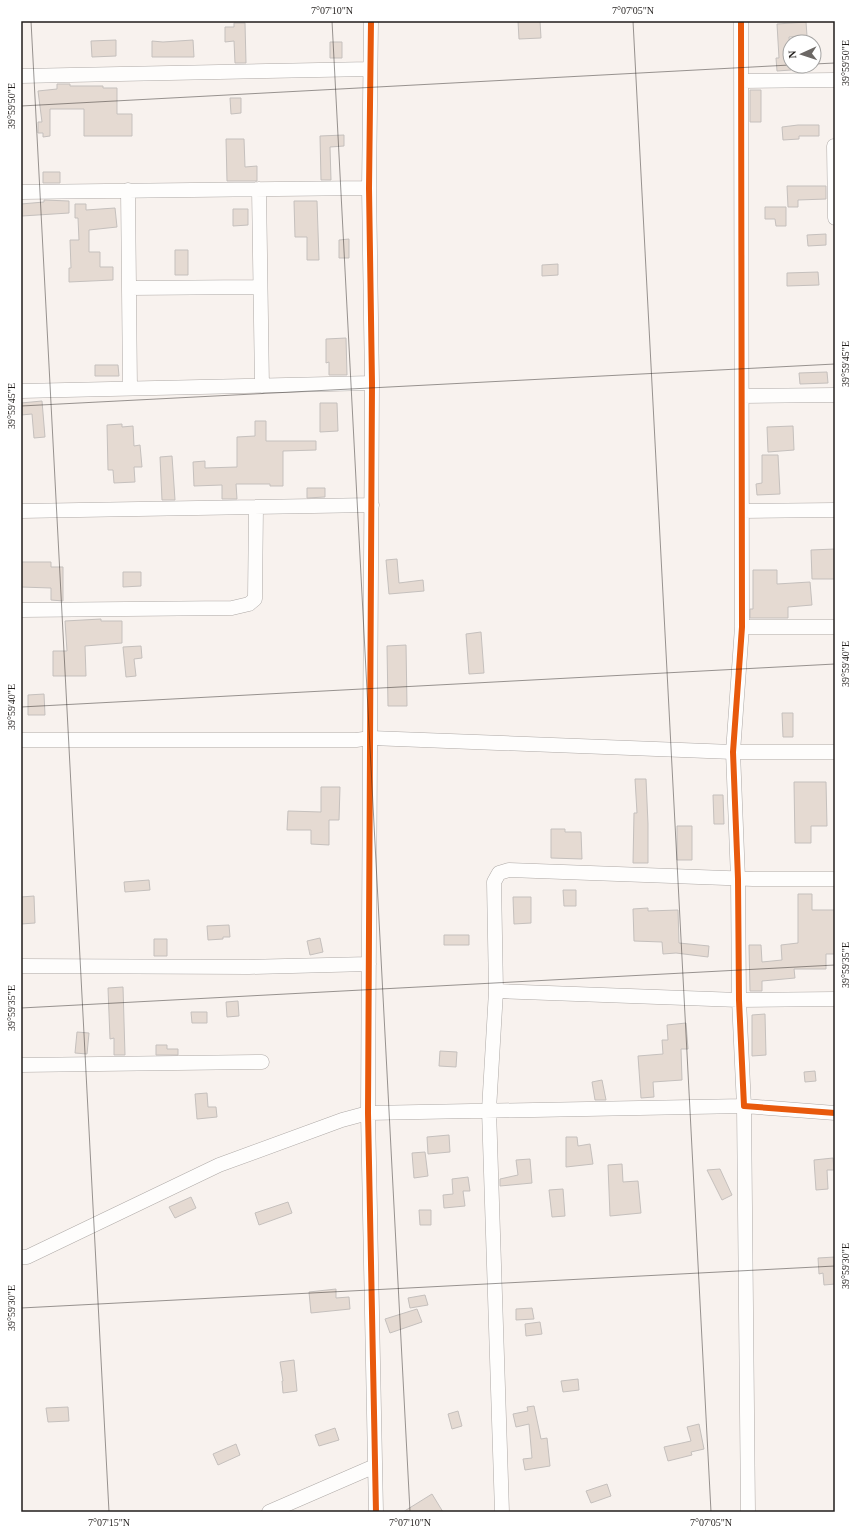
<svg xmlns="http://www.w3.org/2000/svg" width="856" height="1533" font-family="'Times New Roman',serif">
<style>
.building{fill:#e5dad2;stroke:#c5c0bd}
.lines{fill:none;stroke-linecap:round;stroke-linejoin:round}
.minor-casing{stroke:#aea9a6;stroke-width:15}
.minor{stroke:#fefdfc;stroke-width:14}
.cycleway-casing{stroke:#fff;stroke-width:8}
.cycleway{stroke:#e8590c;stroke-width:6}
.ticks{fill:none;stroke:#211d1b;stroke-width:1;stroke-opacity:0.45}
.neatline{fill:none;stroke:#211d1b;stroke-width:1.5}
.ticks-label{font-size:10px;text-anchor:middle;fill:#211d1b}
</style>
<rect width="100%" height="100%" fill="#f8f2ee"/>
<path class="building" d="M518 21H540L541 38 519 39Z
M806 22 807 36 789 37 791 70 777 71 776 58H779L777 24Z
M234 23H245L246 63H235L234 41 225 42V27H234Z
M116 40V56L92 57 91 41Z
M193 40 194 57H152V41L163 42Z
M330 42H342V58H330Z
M57 84H70V86H103V88H117V114H132V136H84V109H50V136L43 137V133H38V122H42L38 91 57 89Z
M750 90H761V122H750Z
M230 98H241V113L231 114Z
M798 125H819V136H799V139L783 140 782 127Z
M344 135V146L330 147 331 180H321L320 136Z
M226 139H244L245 167 257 166V181H227Z
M43 172H60V183H43Z
M787 186H826V199L798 200V207H788Z
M44 200 69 201V213L22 216 21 204 44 202Z
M294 201H317L319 260H307V237H295Z
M75 204H86V210L115 208 117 227 89 230V252H100V267H113V280L69 282V268H71L70 240H79L78 218H75Z
M765 207H786V226H776L775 219H765Z
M233 209H248V225L233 226Z
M826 234V245L808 246 807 235Z
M349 239V258H339V240Z
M175 250H188V275H175Z
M558 264V275L542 276V265Z
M818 272 819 285 787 286V273Z
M346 338 347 375H329V362L326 363V339Z
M95 365H118L119 376H95Z
M827 372 828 383 800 384 799 373Z
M42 401 45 437 34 438 32 414 21 415V403Z
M320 403H337L338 431 320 432Z
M255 421H266V441H316V450L283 451V486H270V484H236L237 499H222V485L194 486 193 462 205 461V468L237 467V437L255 436Z
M122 424V427L133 426 134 446 140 445 142 467H134L135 482 114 483 113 470H108L107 425Z
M793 426 794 450 768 452 767 427Z
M762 455H778L780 494 757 495 756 484 762 483Z
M172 456 175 500H162L160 457Z
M307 488H325V497L307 498Z
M835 549V579H812L811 550Z
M397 559 399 583 423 580 424 591 389 594 386 560Z
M21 562H51V567H63V601L51 600V588L21 587Z
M753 570H777V584L810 582 812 605 788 607V618H750V609H753Z
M123 572H141V586L123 587Z
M101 619V621H122V643L85 646 86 676H53V651H67L65 621Z
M481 632 484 673 469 674 466 634Z
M406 645 407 706H388L387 646Z
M141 646 142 658 134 659 136 676 126 677 123 647Z
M44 694 45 715H28V695Z
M782 713H793V737H783Z
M635 779H646L648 824V863H633L634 813H637Z
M794 782H826L827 826H811V843H795Z
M321 787H340L339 820H329V845L311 844V830H287L288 811 321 812Z
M713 795H723L724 824H714Z
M677 826H692V860H677Z
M551 829H565V832H581L582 859 551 858Z
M149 880 150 890 125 892 124 882Z
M563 890H576V906H564Z
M798 894H812V910H835V954H826V969H794L795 978 762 981V991H750L749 945H761L762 962 782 960 781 945 798 943Z
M34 896 35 923 21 924V897Z
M513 897H531V923L514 924Z
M648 908V911L678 910 679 943 709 946 708 957 676 953 663 954 662 942 634 941 633 909Z
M229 925 230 937H223V939L208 940 207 926Z
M444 935H469V945H444Z
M320 938 323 952 310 955 307 941Z
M154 939H167V956H154Z
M123 987 125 1055H114V1038L110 1039 108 988Z
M238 1001 239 1016 227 1017 226 1002Z
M191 1012H207V1023H192Z
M765 1014 766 1055 752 1056V1015Z
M686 1023 688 1049H681L682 1080 653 1082 654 1097 641 1098 638 1056 663 1054 662 1040H668L667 1025Z
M77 1032 89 1033 87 1054 75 1053Z
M156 1045H167V1049H178V1055H156Z
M440 1051 457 1052 456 1067 439 1066Z
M815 1071 816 1081 805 1082 804 1072Z
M602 1080 606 1100H595L592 1082Z
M207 1093 208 1107H216L217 1117 197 1119 195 1094Z
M449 1135 450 1152 428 1154 427 1137Z
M566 1137H577L578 1146 590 1144 593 1164 566 1167Z
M425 1152 428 1176 414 1178 412 1153Z
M833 1158 834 1170H827L828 1189 816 1190 814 1160Z
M530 1159 532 1183 500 1186V1179L518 1175 516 1160Z
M622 1164 623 1182 638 1181 641 1213 610 1216 608 1165Z
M720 1169 732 1195 722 1200 707 1170Z
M468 1177 470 1191H463L465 1206 444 1208 443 1195 453 1194 452 1179Z
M563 1189 565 1216 552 1217 549 1190Z
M191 1197 196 1208 175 1218 169 1207Z
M288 1202 292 1213 259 1225 255 1213Z
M419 1210H431V1225H420Z
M835 1257V1284L824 1285 823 1273 819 1274 818 1258Z
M336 1289V1298L349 1297 350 1309 311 1313 309 1292Z
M425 1295 428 1305 410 1308 408 1298Z
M532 1308 534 1319 516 1320V1309Z
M417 1309 422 1322 390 1333 385 1319Z
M540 1322 542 1334 526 1336 525 1324Z
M294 1360 297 1391 283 1393 282 1381H283L280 1362Z
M578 1379 579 1390 563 1392 561 1381Z
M534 1406 541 1439 547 1438 550 1466 525 1470 523 1459 532 1458 529 1424 516 1427 513 1414 528 1411 527 1407Z
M68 1407 69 1421 48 1422 46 1408Z
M458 1411 462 1426 452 1429 448 1414Z
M699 1424 704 1449 691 1452 692 1455 668 1461 664 1447 691 1441 687 1427Z
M335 1428 339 1440 319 1446 315 1435Z
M236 1444 240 1455 218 1465 213 1454Z
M607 1484 611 1496 591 1503 586 1491Z
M432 1494 443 1512H403Z"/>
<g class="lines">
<defs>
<path id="minor" d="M371 21 369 188 372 383 368 1113 376 1512
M741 21 742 627 733 752 738 879 739 1000 744 1106 835 1113
M21 76 370 69
M741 81 835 80
M834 146 835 218
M259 189 262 386
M128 190 130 388
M21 192 369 188
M129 288 260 287
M21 391 372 383
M742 396 835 395
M21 511 372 505
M742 511 835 510
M21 610 232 608 249 604 255 599 256 507
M742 627H835
M21 740H356L371 738 733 752H835
M21 966 249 967 369 964
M496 991 739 1000 835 999
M21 1065 262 1062
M21 1257H27L219 1165 342 1120 368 1113 744 1106 748 1512
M269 1512 375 1466
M502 1512 489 1110 496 991 494 882 499 873 509 870 753 879H835"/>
</defs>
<use href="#minor" class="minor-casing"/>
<use href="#minor" class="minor"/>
<defs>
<path id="cycleway" d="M371 21 369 188 372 383 368 1113 376 1512
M741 21 742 627 733 752 738 879 739 1000 744 1106 835 1113"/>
</defs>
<use href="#cycleway" class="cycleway-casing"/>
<use href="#cycleway" class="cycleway"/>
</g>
<path class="ticks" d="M31 21 109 1512M332 21 410 1512M633 21 711 1512M814 64 835 63M21 106 790 65M21 406 835 364M21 707 835 664M21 1008 835 965M21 1308 835 1266"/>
<rect width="856" height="1533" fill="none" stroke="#ffffff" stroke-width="44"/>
<g transform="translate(802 54) rotate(267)"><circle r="19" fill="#ffffff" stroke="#a6a5a4"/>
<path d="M0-3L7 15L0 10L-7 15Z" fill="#6c6865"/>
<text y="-6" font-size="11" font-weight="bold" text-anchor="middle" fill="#211d1b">N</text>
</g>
<rect x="22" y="22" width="812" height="1489" class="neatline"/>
<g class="ticks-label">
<text x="332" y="14">7°07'10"N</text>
<text x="633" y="14">7°07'05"N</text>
<text transform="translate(845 63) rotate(-90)" y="4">39°59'50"E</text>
<text transform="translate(11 106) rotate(-90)" y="4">39°59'50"E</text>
<text transform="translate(845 364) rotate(-90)" y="4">39°59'45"E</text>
<text transform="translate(11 406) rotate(-90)" y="4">39°59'45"E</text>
<text transform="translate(845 664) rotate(-90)" y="4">39°59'40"E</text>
<text transform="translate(11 707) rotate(-90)" y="4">39°59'40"E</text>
<text transform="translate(845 965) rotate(-90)" y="4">39°59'35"E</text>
<text transform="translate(11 1008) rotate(-90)" y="4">39°59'35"E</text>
<text transform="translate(845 1266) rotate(-90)" y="4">39°59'30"E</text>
<text transform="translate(11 1308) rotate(-90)" y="4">39°59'30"E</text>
<text x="109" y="1526">7°07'15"N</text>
<text x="410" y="1526">7°07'10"N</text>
<text x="711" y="1526">7°07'05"N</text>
</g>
</svg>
